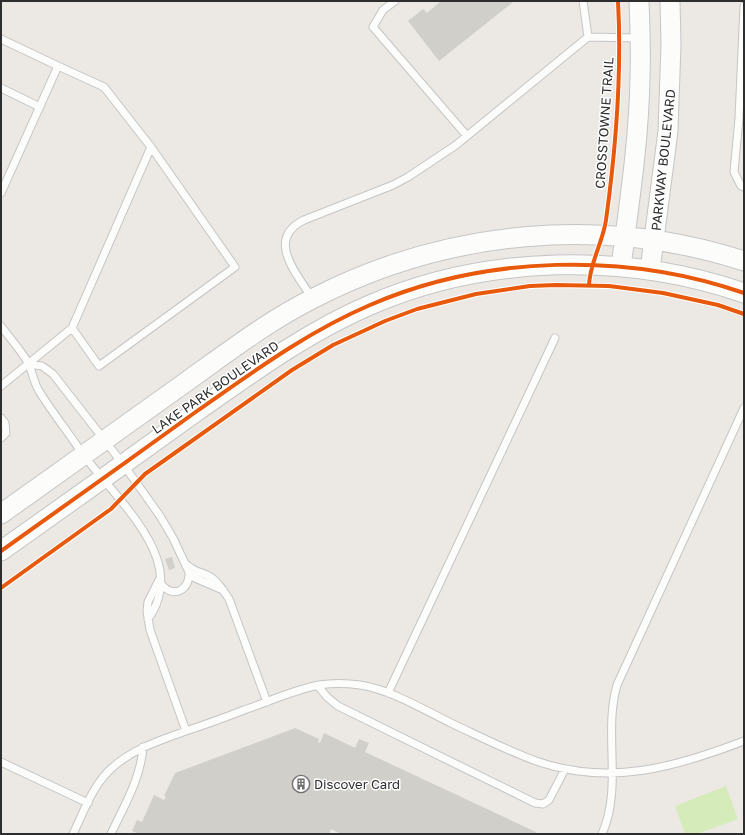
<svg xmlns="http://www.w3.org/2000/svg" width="745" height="835" font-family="'Golos Text',sans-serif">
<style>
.pitch{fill:#d5ecba}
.building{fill:#d1cfca}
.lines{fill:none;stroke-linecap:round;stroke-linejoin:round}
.service-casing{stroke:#c5c5c5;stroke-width:9}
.tertiary-casing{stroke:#c5c5c5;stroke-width:21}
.service{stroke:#fcfcfb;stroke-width:7}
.tertiary{stroke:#fcfcfb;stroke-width:19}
.cycleway-casing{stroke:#fff;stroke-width:6}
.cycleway{stroke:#e8590c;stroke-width:4}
.labels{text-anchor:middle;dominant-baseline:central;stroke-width:3;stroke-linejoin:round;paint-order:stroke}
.street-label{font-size:13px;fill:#2e2e2e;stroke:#fff}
.poi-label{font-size:13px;fill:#2e2e2e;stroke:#fff;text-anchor:start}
</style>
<rect width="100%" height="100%" fill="#ece9e4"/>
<path class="pitch" d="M726 786 738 819 697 834H685L675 806Z"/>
<path class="building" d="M441 1H511L512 3 439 61 408 21 423 9 427 13Z
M172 557 175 568 169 570 165 559Z
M295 728 319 739 318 742 320 743 324 733 355 748 359 739 369 743 365 752 536 832 535 834H341L331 829 329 834H139L132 831 137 820 142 822 154 795 164 800 166 797 164 796 175 773Z"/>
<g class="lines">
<defs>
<path id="service" d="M395 1 383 10 373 27 467 136
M583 1 588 37 639 38
M744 6 739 118 734 172 741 186 744 187
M1 39 58 66
M1 88 40 107
M1 193 58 66 104 87 151 147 72 328 1 386
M312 298C297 274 265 239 304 220L393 185 408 177 456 145 588 37
M1 326C8 336 25 355 29 365 33 374 34 383 39 391 52 412 68 432 82 453 105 484 145 522 157 559 164 579 161 602 148 619
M72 328 99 366 235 267 151 147
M29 364 42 366 53 374 123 464 160 516 173 538 187 568 190 574 195 578 223 590
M1 418 5 423 6 433 1 438
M187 565C193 571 200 572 207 575 217 580 223 590 229 599L267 702
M159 580 148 602 147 611 150 630 186 731
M160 582C171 600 191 591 189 571
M318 686 327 697 338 706 535 803 543 804 549 800 565 769
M388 693 555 338
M1 762 88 803
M73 834C84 811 93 784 113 767 133 749 159 741 183 732 204 725 224 718 244 710 268 702 293 690 319 685 332 683 346 683 360 685 392 690 424 710 453 724 481 737 510 752 539 762 611 786 676 767 744 741
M111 834C124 806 141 778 143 747
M602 834C623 787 603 733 617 685L744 408"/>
<path id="tertiary" d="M621 267C629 204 639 141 640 77 641 52 640 26 639 1
M650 270 668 131 671 44 670 1
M1 514C63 470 124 426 186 382 228 352 268 321 314 298 446 230 602 215 744 261
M1 551C66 505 132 458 197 411 253 372 307 332 370 305 485 255 627 252 744 293"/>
</defs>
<use href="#service" class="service-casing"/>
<use href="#tertiary" class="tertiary-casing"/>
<use href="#service" class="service"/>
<use href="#tertiary" class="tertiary"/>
<defs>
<path id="cycleway" d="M589 285C590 262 603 242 606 220 616 148 622 74 618 1
M1 551C66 505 132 458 197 411 253 372 307 332 370 305 485 255 627 252 744 293
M1 588 111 509 145 474 292 370 333 345 385 321 417 309 476 294 530 286 556 285 609 286 663 293 718 305 744 314"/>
</defs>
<use href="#cycleway" class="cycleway-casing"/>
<use href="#cycleway" class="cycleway"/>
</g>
<defs>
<symbol id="building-ring" viewBox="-11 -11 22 22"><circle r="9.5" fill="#fff" stroke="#706f6e" stroke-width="1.5"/><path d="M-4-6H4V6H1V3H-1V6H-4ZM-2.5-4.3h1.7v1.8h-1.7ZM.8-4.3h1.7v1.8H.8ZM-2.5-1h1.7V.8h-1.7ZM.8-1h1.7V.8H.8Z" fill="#706f6e"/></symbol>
</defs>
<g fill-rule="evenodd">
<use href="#building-ring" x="291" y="774" width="20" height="20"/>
</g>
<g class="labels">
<g class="street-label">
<text transform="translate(604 123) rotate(-86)">CROSSTOWNE TRAIL</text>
<text transform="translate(663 160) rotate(-84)">PARKWAY BOULEVARD</text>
<text transform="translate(215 387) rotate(-35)">LAKE PARK BOULEVARD</text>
</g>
<g class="poi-label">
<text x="314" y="784">Discover Card</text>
</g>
</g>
<rect width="745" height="835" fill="none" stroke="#2e2e2e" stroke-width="4"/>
</svg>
